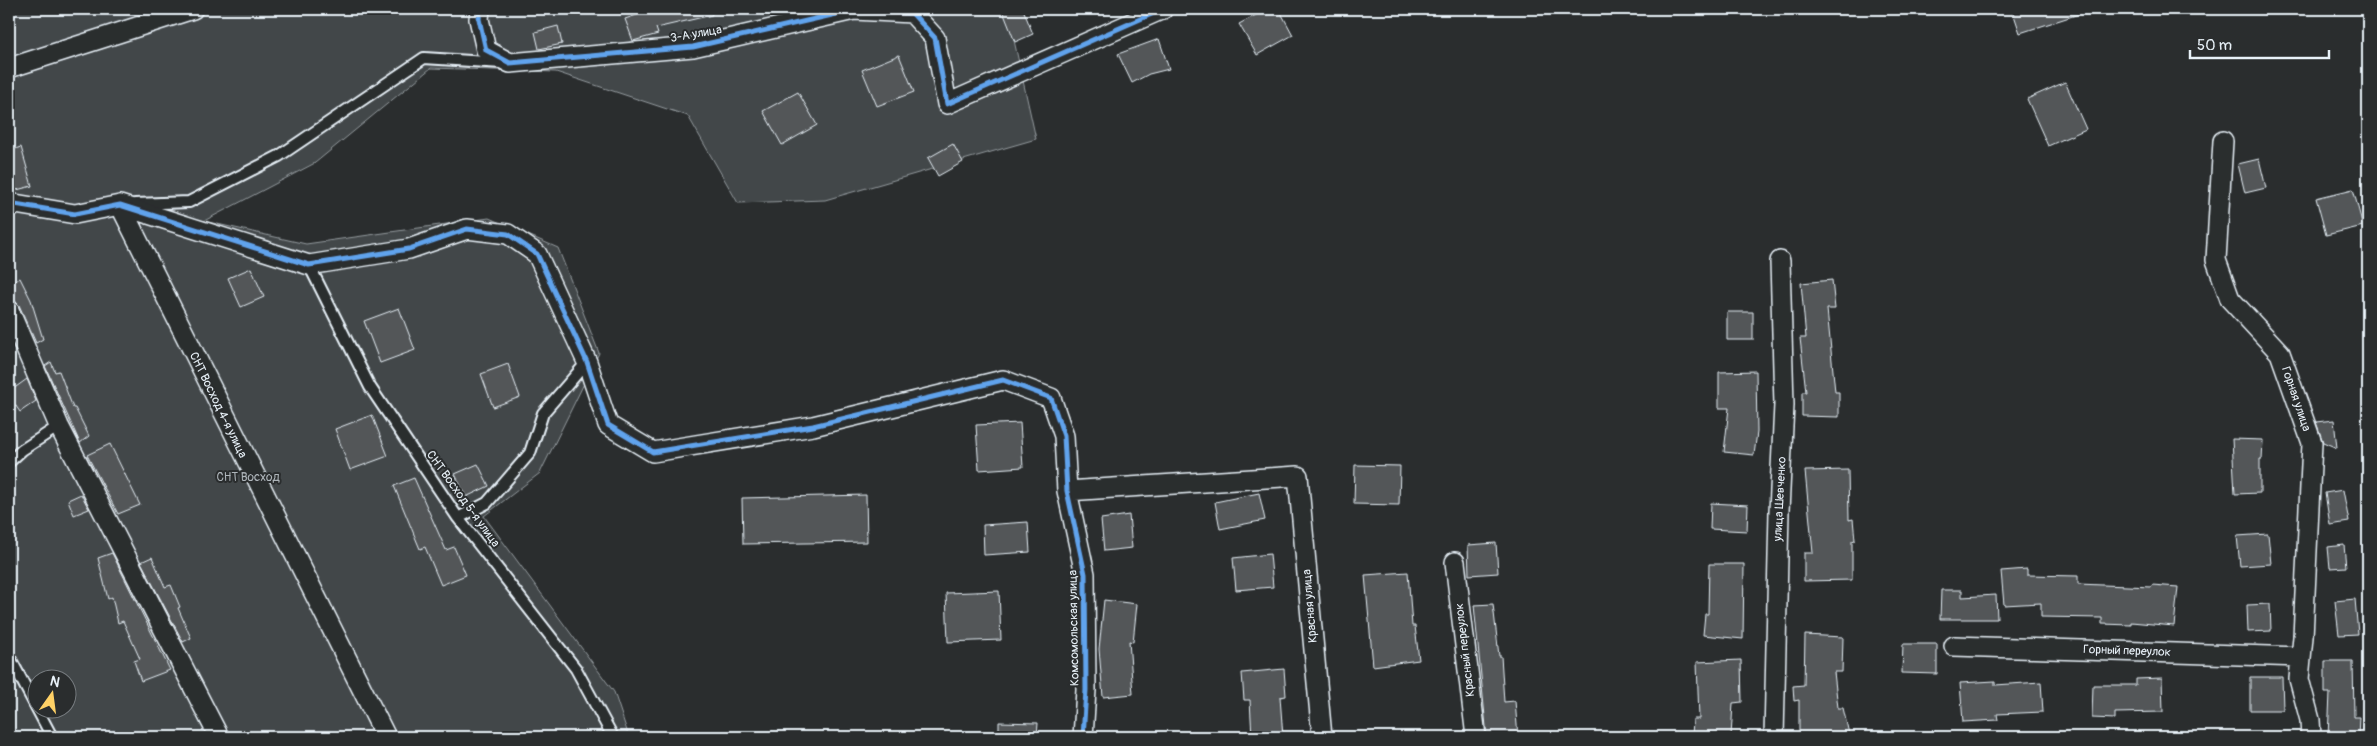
<svg xmlns="http://www.w3.org/2000/svg" width="2377" height="746" font-family="Pangolin,sans-serif">
<style>
.green{fill:#424648;stroke:#959ca0;fill-rule:evenodd}
.building{fill:#535759;stroke:#e8f1f8}
.lines{fill:none;stroke-linecap:round;stroke-linejoin:round}
.lane-casing{stroke:#e8f1f8;stroke-width:14}
.street-casing{stroke:#e8f1f8;stroke-width:22}
.lane{stroke:#2a2d2e;stroke-width:10}
.street{stroke:#2a2d2e;stroke-width:19}
.cycleway-casing{stroke:#2a2d2e;stroke-width:8}
.cycleway{stroke:#60a3ed;stroke-width:5}
.labels{text-anchor:middle;dominant-baseline:central;stroke-width:4;stroke-linejoin:round;paint-order:stroke}
.street-label{font-size:12px;fill:#e8f1f8;stroke:#2a2d2e}
.park-label{font-size:12px;fill:#aeb5ba;stroke:#2a2d2e}
</style>
<rect width="100%" height="100%" fill="#2a2d2e"/>
<filter id="ink" filterUnits="userSpaceOnUse"><feTurbulence type="fractalNoise" baseFrequency=".02" numOctaves="2"/><feDisplacementMap in="SourceGraphic" scale="10" xChannelSelector="R" yChannelSelector="G"/><feConvolveMatrix kernelMatrix="1 2 1 2 8 2 1 2 1" color-interpolation-filters="sRGB"/></filter>
<g filter="url(#ink)">
<path class="green" d="M9 9H1007L1036 139 825 200 738 203 688 116 556 72 431 68 315 163 204 221 306 244 489 218 558 248 599 353 540 473 484 516 614 692 629 737H9ZM38 678H68V708H38Z"/>
<path class="building" d="M654 9H711L712 15 656 28 658 34 633 41 625 19Z
M1002 9H1023L1033 34 1015 42Z
M1267 9H1279L1293 35 1257 55 1239 24Z
M2012 9H2084L2085 12 2020 33Z
M558 26 562 44 539 49 535 32Z
M1159 39 1169 69 1149 74 1132 83 1118 54Z
M899 55 914 92 877 106 862 70Z
M2065 82 2086 129 2048 146 2027 99Z
M798 92 817 125 782 145 763 111Z
M953 144 963 162 938 176 928 158Z
M21 147 32 186 9 192V151Z
M2259 159 2266 188 2245 193 2238 164Z
M2353 189 2363 226 2326 235 2316 198Z
M251 268 264 297 241 307 228 278Z
M20 278 31 300 43 339 36 343 19 305 15 301 9 299V284Z
M1832 280 1835 309H1827L1835 392H1839V417L1802 416V392H1806L1800 338H1806L1801 283Z
M399 308 415 350 380 363 364 321Z
M1727 312H1753V340H1727Z
M51 362 55 372 59 371 73 408H75L89 436 80 443 45 366Z
M508 364 520 397 493 407 481 374Z
M1756 371 1757 432 1754 455 1724 452 1729 408H1719V372Z
M27 379 36 401 20 412 9 396V392Z
M372 415 388 456 350 470 335 429Z
M2334 420 2337 448 2323 442 2316 422Z
M1020 423 1023 467 979 470 976 425Z
M2232 439 2263 440 2262 459H2260V493L2235 494Z
M110 444 140 505 118 514 87 455Z
M478 464 489 486 466 497 455 474Z
M1355 465 1400 466 1399 505 1354 504Z
M1848 470 1849 520 1853 519 1855 540 1852 541V580L1804 581V553H1813L1805 471Z
M414 478 446 550 454 547 466 575 441 585 425 547 420 549 394 486Z
M2343 490 2349 522 2330 525 2325 493Z
M1259 493 1265 520 1220 529 1215 502Z
M81 494 89 509 74 515 68 500Z
M866 495 867 542 743 544 742 498Z
M1711 503 1748 505 1747 531 1710 529Z
M1129 515 1132 548 1104 551 1101 519Z
M1028 522 1030 552 984 555 983 525Z
M2268 534 2271 564 2240 566 2237 536Z
M1496 543 1498 573 1469 575 1468 545Z
M2344 545 2346 567 2330 568 2328 547Z
M112 553 170 670 141 681 134 661 140 659 123 621 118 623 112 597 108 599 98 558Z
M1270 554 1273 587 1236 590 1233 558Z
M152 557 165 587 171 585 180 607 178 608 191 638 183 642 141 562Z
M1709 564H1744L1743 639 1703 635 1705 614H1708Z
M2027 569V575L2078 576V584L2152 587V585L2178 587 2174 626 2131 622V625L2102 624V618L2041 617V603L2004 605 2001 571Z
M1408 572 1412 626H1415L1419 660 1373 666 1365 575Z
M1941 590H1962V597L1996 595 1997 619H1940Z
M999 591 1001 640 948 642 946 593Z
M2355 599 2358 634 2339 635 2335 601Z
M1104 600 1137 604 1133 642 1129 641 1133 694 1103 697 1099 649Z
M1493 604 1499 656H1501L1504 702 1515 701 1518 737H1487L1474 605Z
M2270 604 2271 631 2248 632 2247 605Z
M1805 635 1843 637 1842 672H1834L1838 708H1843L1849 734H1799V700L1794 701 1793 686 1804 685Z
M1903 644H1937V674L1902 673Z
M1741 660 1742 702 1733 703 1731 737H1692L1693 719H1699L1697 662Z
M2325 661H2353L2354 717H2359L2358 737H2328L2330 693H2325Z
M1284 669 1286 696 1280 697 1283 737H1252L1250 700H1244L1242 673Z
M2250 677H2282L2283 710H2250Z
M2162 678 2163 712 2115 713V719L2092 718 2093 685H2136V679Z
M1995 681V685L2041 682 2043 712 1997 714 1998 720 1963 722 1960 683Z
M999 722 1038 723 1037 737H999Z"/>
<g class="lines">
<defs>
<path id="lane" d="M135 204 189 202 279 156 424 58 502 63
M309 265 370 387 458 518 576 669 613 737
M9 462 22 450 59 426
M458 518 487 503 530 453 543 413 587 362
M9 656 52 737"/>
<path id="street" d="M480 9 479 19 486 50 510 63 693 47 854 10 912 13 935 38 947 104 1163 9
M9 68 193 9
M2223 141 2216 260 2230 299 2280 353 2312 443 2303 637 2299 679 2310 720 2311 737
M9 203 75 214 120 205 309 265 409 249 467 229 508 234 537 254 587 362 608 425 653 452 813 426 1003 380 1051 398 1064 436 1067 491 1085 574 1086 690 1083 737
M120 205 386 737
M9 310 59 426 219 737
M1067 491 1298 476 1322 737
M1455 562 1476 737
M1954 646 2301 657
M1774 737 1779 511 1784 405 1780 261"/>
</defs>
<use href="#lane" class="lane-casing"/>
<use href="#street" class="street-casing"/>
<use href="#lane" class="lane"/>
<use href="#street" class="street"/>
<defs>
<path id="cycleway" d="M480 9 479 19 486 50 510 63 693 47 854 10 912 13 935 38 947 104 1163 9
M9 203 75 214 120 205 309 265 409 249 467 229 508 234 537 254 587 362 608 425 653 452 813 426 1003 380 1051 398 1064 436 1067 491 1085 574 1086 690 1083 737"/>
</defs>
<use href="#cycleway" class="cycleway-casing"/>
<use href="#cycleway" class="cycleway"/>
</g>
</g>
<g class="labels">
<g class="street-label">
<text transform="translate(696 34) rotate(-10)">3-А улица</text>
<text transform="translate(2296 399) rotate(71)">Горная улица</text>
<text transform="translate(218 405) rotate(64)">СНТ Восход 4-я улица</text>
<text transform="translate(463 499) rotate(54)">СНТ Восход 5-я улица</text>
<text transform="translate(1780 499) rotate(-87)">улица Шевченко</text>
<text transform="translate(1310 606) rotate(-95)">Красная улица</text>
<text transform="translate(1074 628) rotate(-91)">Комсомольская улица</text>
<text transform="translate(1465 650) rotate(-97)">Красный переулок</text>
<text transform="translate(2127 651) rotate(2)">Горный переулок</text>
</g>
<g class="park-label">
<text x="248" y="477">СНТ Восход</text>
</g>
</g>
<rect width="2377" height="746" fill="none" stroke="#2a2d2e" stroke-width="30"/>
<rect x="15" y="15" width="2347" height="716" fill="none" stroke="#e8f1f8" stroke-width="2" filter="url(#ink)"/>
<g transform="translate(52 694) rotate(14)"><circle r="24" fill="#2a2d2e" stroke="#767b7f"/>
<path d="M0-4L9 19L0 12L-9 19Z" fill="#ffd166"/>
<text y="-8" font-size="14" font-weight="bold" text-anchor="middle" fill="#e8f1f8">N</text>
</g>
<path d="M2190 50v8h139v-8" fill="none" stroke="#e8f1f8" stroke-width="2.5"/>
<text x="2197" y="50" font-size="15" fill="#e8f1f8" stroke="#2a2d2e" stroke-width="4" paint-order="stroke">50 m</text>
</svg>
